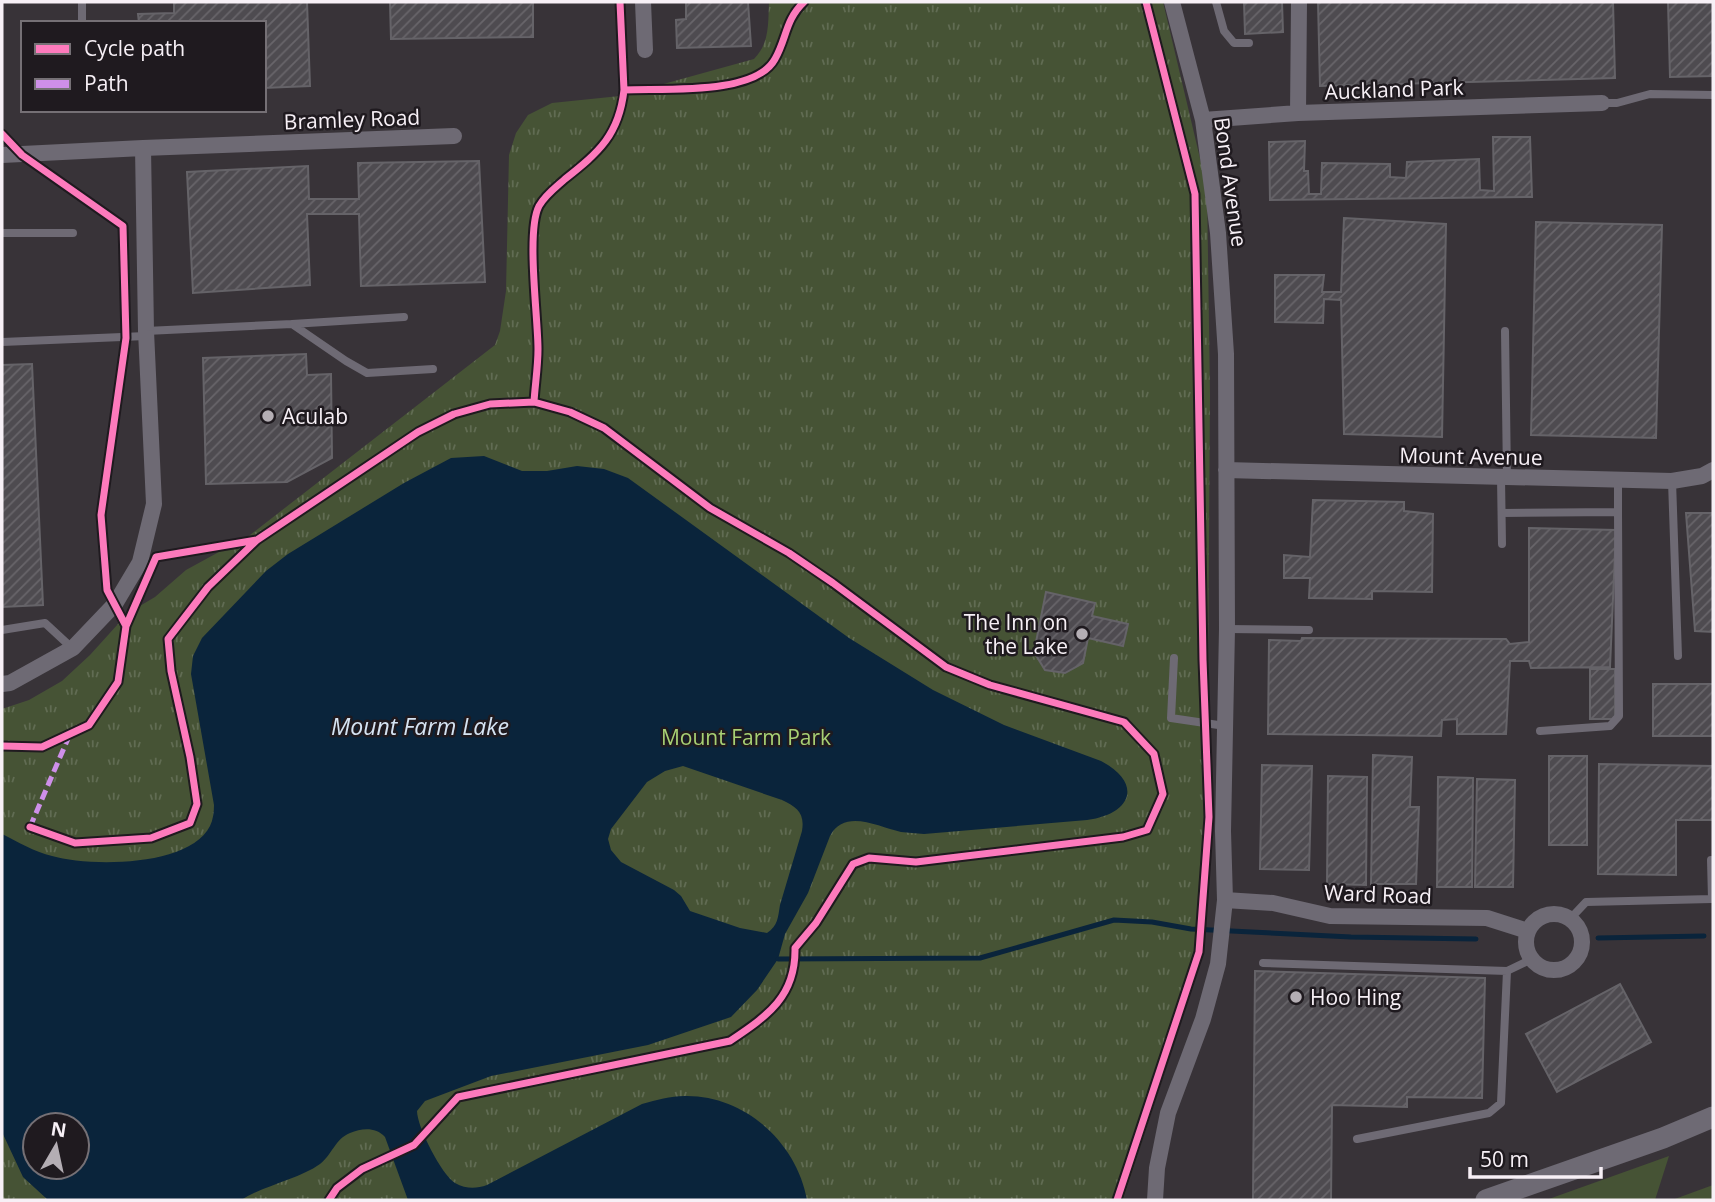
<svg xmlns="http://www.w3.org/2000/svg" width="1715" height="1202" font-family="'Open Sans',sans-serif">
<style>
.grass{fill:#465335}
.park{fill:url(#park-tufts);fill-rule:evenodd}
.water{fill:#0a243b;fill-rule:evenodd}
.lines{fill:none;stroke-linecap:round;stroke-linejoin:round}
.stream{stroke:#0a243b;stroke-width:5}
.building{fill:url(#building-hatch);stroke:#656368;stroke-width:2}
.service{stroke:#6e6a74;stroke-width:8}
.minor{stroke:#6e6a74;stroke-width:16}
.tertiary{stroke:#6e6a74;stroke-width:21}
.quiet{stroke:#ce8fe9;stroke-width:5;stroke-dasharray:10 5;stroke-linecap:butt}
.cycleway-casing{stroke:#1f1a1f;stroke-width:11}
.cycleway{stroke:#fd7abc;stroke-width:7}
.poi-dot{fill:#b4aeb4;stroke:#1f1a1f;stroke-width:2.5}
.labels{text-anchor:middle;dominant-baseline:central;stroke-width:5;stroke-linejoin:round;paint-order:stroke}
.street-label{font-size:21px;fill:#f7f0f6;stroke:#1f1a1f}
.poi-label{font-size:21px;fill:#f7f0f6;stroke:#1f1a1f;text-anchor:start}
.park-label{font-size:21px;fill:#a8d074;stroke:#1f1a1f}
.water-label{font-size:23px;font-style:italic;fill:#d5e3f2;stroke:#1f1a1f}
</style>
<defs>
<pattern id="park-tufts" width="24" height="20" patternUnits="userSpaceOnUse" patternTransform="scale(1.75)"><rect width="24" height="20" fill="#465335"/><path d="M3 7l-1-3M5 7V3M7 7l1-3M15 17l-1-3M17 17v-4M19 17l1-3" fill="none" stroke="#616c53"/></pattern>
<pattern id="building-hatch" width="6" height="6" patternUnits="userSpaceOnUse" patternTransform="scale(1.75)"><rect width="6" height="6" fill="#4e4b50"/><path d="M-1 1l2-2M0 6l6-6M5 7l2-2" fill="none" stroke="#68656a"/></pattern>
</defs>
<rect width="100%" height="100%" fill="#383338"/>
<path class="grass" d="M1669 1156 1655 1200H1546Z
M1713 1185V1200H1672Z"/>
<path class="park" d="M769 2H1163L1207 188 1210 395 1208 689 1213 832 1203 954 1123 1200H2V709L29 700 62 681 90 655 128 613 155 597 186 570 250 535 495 345 500 331 506 291 509 155 516 133 528 115 552 103 620 96 754 59C770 43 768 23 769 2ZM35 1125H77V1167H35Z"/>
<path class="water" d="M484 456 522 471H547L577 466 604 469 628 478 849 638 933 690 1004 725 1101 761C1144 784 1131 814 1087 820L924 834C916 833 908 833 901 832 878 827 845 808 830 836L808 893 785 934 778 959 757 990 731 1017 648 1045 491 1076 425 1101 417 1111C417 1127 442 1175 455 1183 466 1189 476 1189 487 1185L642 1104C657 1100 670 1096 685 1096 745 1095 797 1143 807 1200H408L385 1137C376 1127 362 1128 350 1133 335 1139 332 1155 320 1164 299 1179 265 1185 241 1200H48L23 1177 2 1132V834C18 842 35 852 52 856 89 867 190 867 210 826 213 820 214 812 214 805L191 674 193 656 202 638 266 571 288 554 404 483 451 458ZM683 766 782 800C797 807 805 813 802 831L780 905C778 917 778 926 767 933L740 928 690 911 681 896 674 890 621 862 611 850 608 839 611 829 647 782 665 771ZM35 1125H77V1167H35Z"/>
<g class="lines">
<path class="stream" d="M1598 938 1704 936
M778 959 980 958 1114 920 1152 922 1191 929 1351 937 1476 939"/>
</g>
<path class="building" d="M174 2H307L310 86 264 88V23H139L138 14 174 13Z
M390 2H533V37L391 39Z
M686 2H748L751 46 677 48 676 20 686 19Z
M1244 2H1282L1283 32 1245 34Z
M1318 2H1613L1615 78 1320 86Z
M1668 2H1713V76L1670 77Z
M1493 137H1530L1532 197 1270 200 1269 142 1305 141 1304 171H1308L1309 194H1321L1322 163 1390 164V177L1406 178 1407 162 1479 159 1480 190 1494 191Z
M479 161 485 282 361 286 359 214H307L310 285 193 293 187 172 308 166 309 199H359L358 163Z
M1344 218 1446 224 1442 437 1344 434 1341 300 1324 299 1323 323 1275 322V275H1324L1322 292H1341Z
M1536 222 1662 225 1656 438 1531 435Z
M306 354 307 375 331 374 332 458 287 482 206 484 203 358Z
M32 364 43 605 2 607V365Z
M1313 500 1404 502V511L1433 514 1432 592 1372 591V599L1309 598 1310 578H1284V555L1310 557Z
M1686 513H1713V632L1695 631Z
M1529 528 1616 530 1610 667 1531 668 1529 661H1510L1506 734H1457V719L1442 720 1441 736 1268 734 1269 640 1301 641 1302 638 1506 639 1510 644 1529 642Z
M1046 592 1095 603 1092 616 1128 624 1123 646 1088 638 1083 663 1065 673 1045 670 1034 652Z
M1590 669H1615V719H1590Z
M1653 684H1713V736H1653Z
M1373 755 1412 757 1410 807H1419L1416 884H1371Z
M1549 756H1587V845H1549Z
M1599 764 1713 766V820H1676V875L1598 874Z
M1262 765 1312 766 1309 870 1260 869Z
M1328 776 1367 777 1366 885 1327 884Z
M1438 777 1473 778 1472 887H1437Z
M1477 779 1515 780 1513 887H1475Z
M1255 971 1485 978 1482 1098 1407 1097V1107L1332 1105 1331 1200H1253Z
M1620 984 1651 1042 1557 1092 1526 1034Z"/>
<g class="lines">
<path class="service" d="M82 2V23
M1216 2 1224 31 1234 43H1249
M1602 103H1617L1650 94 1713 95
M2 233H73
M292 324 404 317
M146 331 292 324 346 361 367 373 433 369
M1505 331 1507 478
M2 342 146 336
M1501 478 1502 544
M1672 481 1678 656
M1618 512V479
M1502 513 1618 512 1619 716 1610 726 1540 731
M1227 629 1309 630
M2 630 45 623 72 648
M1174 658 1171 718 1225 726
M1570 919 1586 902 1712 899 1711 860
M1263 963 1507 971 1532 959
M1357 1139 1489 1113 1501 1103 1507 971"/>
<path class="minor" d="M643 2 645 50
M1299 2 1298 113 1602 103
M1203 120 1298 113
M2 155 143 148
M1226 470 1672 481 1702 476 1713 470
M2 684 10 683 73 648 115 604 140 562 154 504 146 331 143 148 454 136
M1225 900 1273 903 1330 916 1487 918 1528 931
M1526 942a28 28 0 1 1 56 0a28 28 0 1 1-56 0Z
M1155 1200 1157 1168 1168 1113 1203 1019 1218 964 1225 900 1223 831 1227 629 1226 354 1218 233 1203 120 1172 2"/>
<path class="tertiary" d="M1486 1200 1663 1138 1713 1117"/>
<path class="quiet" d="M30 827 70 734"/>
<defs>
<path id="cycleway" d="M620 2 624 90
M2 134 22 155 123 226 126 338 101 515 107 590 126 626
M534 402C535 385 538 367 538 349 538 317 526 231 539 206 545 195 556 187 565 179 599 152 619 135 624 90 662 88 755 96 775 59 787 38 785 20 804 2
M2 746 42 747 89 725 118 682 126 626 156 557 257 540
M30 827 75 843 151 838 190 823 197 804 190 757 171 671 168 639 208 587 257 540 418 432 454 414 490 404 534 402 570 412 604 428 710 508 789 553 833 583 946 667 990 685 1124 722 1154 754 1163 794 1147 830 1123 837 916 862 869 858 853 864 816 923 795 948C796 997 767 1016 730 1041L458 1097 414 1145 362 1169 337 1188 329 1200
M1117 1200 1199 952 1209 817 1203 660 1195 194 1146 2"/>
</defs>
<use href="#cycleway" class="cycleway-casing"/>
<use href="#cycleway" class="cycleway"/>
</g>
<g class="poi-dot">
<circle cx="268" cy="416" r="7"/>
<circle cx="1082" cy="634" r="7"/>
<circle cx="1296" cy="997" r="7"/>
</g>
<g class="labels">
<g class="street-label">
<text transform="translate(1394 89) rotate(-2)">Auckland Park</text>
<text transform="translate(352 119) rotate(-2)">Bramley Road</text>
<text transform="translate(1231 182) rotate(82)">Bond Avenue</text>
<text transform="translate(1471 456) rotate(1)">Mount Avenue</text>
<text transform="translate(1378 894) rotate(2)">Ward Road</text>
</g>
<g class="poi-label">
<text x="282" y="416">Aculab</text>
<text x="1068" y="622" text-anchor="end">The Inn on<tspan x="1068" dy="24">the Lake</tspan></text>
<text x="1310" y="997">Hoo Hing</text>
</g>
<g class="park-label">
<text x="746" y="737">Mount Farm Park</text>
</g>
<g class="water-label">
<text x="420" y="726">Mount Farm Lake</text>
</g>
</g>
<rect width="1715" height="1202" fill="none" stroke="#f7f0f6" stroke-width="7"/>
<rect x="21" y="21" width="245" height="91" fill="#1f1a1f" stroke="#757075" stroke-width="2"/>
<rect x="35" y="44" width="35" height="10" fill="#fd7abc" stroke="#757075" stroke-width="2"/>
<text x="84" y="56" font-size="21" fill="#f7f0f6">Cycle path</text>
<rect x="35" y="79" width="35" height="10" fill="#ce8fe9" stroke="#757075" stroke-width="2"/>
<text x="84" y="91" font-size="21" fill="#f7f0f6">Path</text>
<g transform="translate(56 1146) rotate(9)"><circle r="33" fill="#1f1a1f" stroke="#757075" stroke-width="2"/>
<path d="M0-5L12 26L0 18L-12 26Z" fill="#b4aeb4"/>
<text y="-10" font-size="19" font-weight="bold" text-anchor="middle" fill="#f7f0f6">N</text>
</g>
<path d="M1470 1167v10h131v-10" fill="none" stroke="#f7f0f6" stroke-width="3.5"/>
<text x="1480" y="1167" font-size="21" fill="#f7f0f6" stroke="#1f1a1f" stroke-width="5" paint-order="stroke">50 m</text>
</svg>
